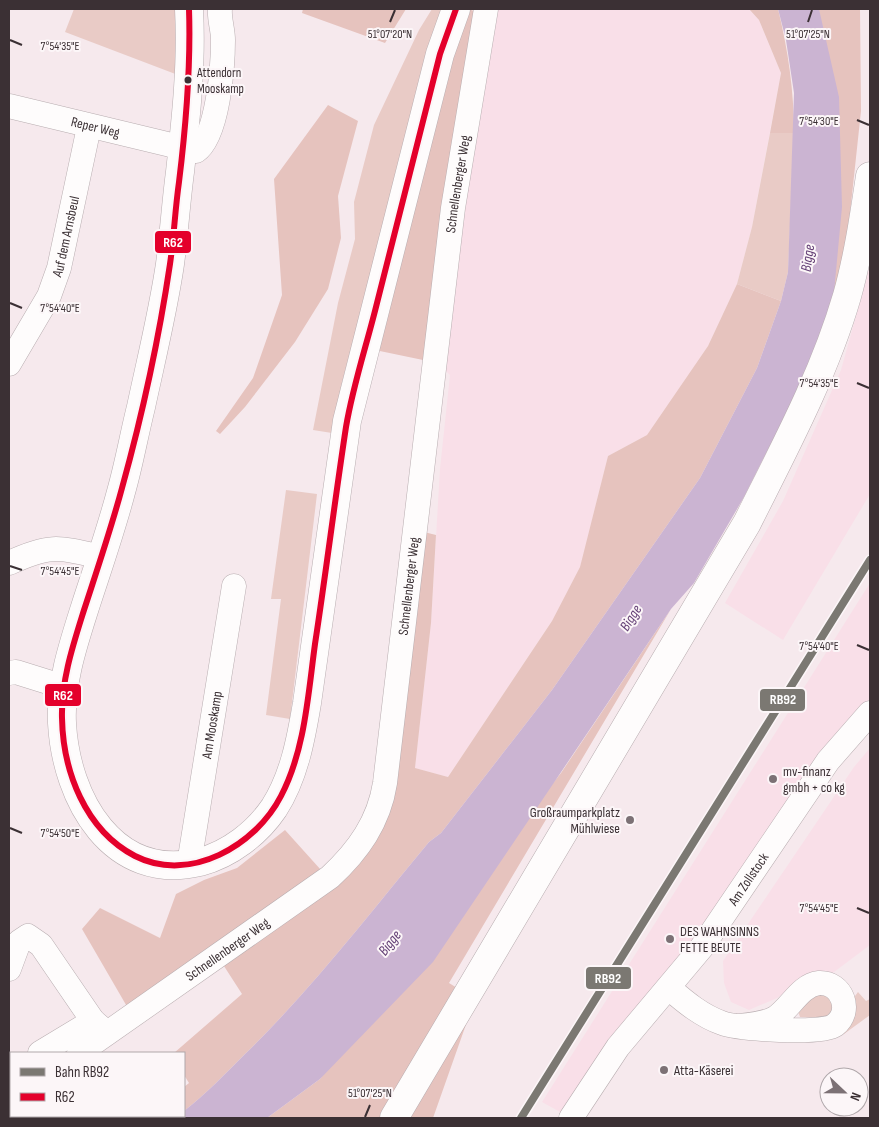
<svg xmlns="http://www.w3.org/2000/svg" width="879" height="1127" font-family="'Sofia Sans Condensed',sans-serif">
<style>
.built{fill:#f9dfe8}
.green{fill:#e9cbc6}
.forest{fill:#e6c3be}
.water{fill:#cbb4d2}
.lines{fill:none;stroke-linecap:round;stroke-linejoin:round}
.minor-casing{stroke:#b8adb0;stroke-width:25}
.major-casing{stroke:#b8adb0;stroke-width:29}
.minor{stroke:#fefcfc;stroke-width:24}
.major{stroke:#fefcfc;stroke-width:28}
.bus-1-casing{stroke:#fcf6f8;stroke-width:10}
.bus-1{stroke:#e4002b;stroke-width:6}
.rail-1-casing{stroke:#fcf6f8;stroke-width:11}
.rail-1{stroke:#7b7872;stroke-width:8}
.ticks{fill:none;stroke:#3b3034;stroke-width:2}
.bus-dot{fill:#3b3034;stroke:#fcf6f8;stroke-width:2}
.poi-dot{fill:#7c7175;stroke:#fcf6f8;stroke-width:2}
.labels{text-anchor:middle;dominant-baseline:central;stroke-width:4;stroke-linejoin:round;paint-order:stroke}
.bus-label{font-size:13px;fill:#3b3034;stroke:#fcf6f8;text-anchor:start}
.street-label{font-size:14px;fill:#3b3034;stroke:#fcf6f8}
.poi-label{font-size:14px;fill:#3b3034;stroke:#fcf6f8;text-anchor:start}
.water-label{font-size:15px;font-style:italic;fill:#644076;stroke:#fcf6f8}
.ticks-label{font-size:12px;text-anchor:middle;fill:#3b3034;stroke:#fcf6f8;stroke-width:4;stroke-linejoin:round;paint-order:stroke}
.line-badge{stroke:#fcf6f8;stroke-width:2}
.badge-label{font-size:14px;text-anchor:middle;font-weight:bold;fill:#fff}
</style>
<rect width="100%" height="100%" fill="#f6e9ed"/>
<path class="built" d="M486 9H749L759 20 781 73 752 227 737 284 708 346 647 435 608 456 580 567 552 621 448 777 415 768 431 623 440 469 450 375 435 360Z
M870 266V494L783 640 725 603 783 501 841 370Z
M870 583V698L816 758 704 923 673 967 614 1033 562 1113 542 1102Z
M870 748V945L830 975H810L777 998 749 1010 731 1002 724 983 723 961 854 767Z"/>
<path class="green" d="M74 9H175L178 75 65 32Z
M432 9H446L430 47 342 383 332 433 313 430 338 303 355 239 354 202 374 125 419 30Z
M770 133H794L788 272 781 301 737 284 752 227Z
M286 490 317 494 290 719 266 715 281 599H271Z
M858 992 866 1001 870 999V1015L844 1034 825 1037Z
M816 994H825L832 1001V1011L825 1018 800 1017 798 1011Z"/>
<path class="forest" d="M303 9H406L385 43 302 13Z
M469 9 476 12 423 360 375 350 448 60Z
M749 9H778C788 50 794 90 794 133H770L781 73 759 20Z
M819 9H860L861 111 848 232 833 303Z
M328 105 358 121 338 196 341 238 328 289 295 342 245 407 220 434 216 431 253 378 282 295 274 179Z
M737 284 781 301 757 368 700 478 552 690 441 833 429 842C369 914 312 989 245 1054 225 1074 206 1094 184 1111V1087L189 1083 184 1075V1053H174L242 994 222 963 376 838 390 812 410 611 424 532 436 535 431 623 415 768 448 777 552 621 580 567 608 456 647 435 708 346Z
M671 609 449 983 475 999 433 1118H267L320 1079 561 773Z
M285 830 321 870 129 1010 82 929 100 908 160 938 176 894 204 880 237 868Z"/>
<path class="water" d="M778 9H819L839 97 842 207 833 303 804 378 744 497 694 583 671 609 433 962 320 1079 267 1118H174L184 1116V1111C206 1094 225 1074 245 1054 312 989 369 914 429 842L441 833 552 690 700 478 757 368 781 301 788 272 794 93 786 40Z"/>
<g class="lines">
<defs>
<g id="minor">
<path id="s1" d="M9 106 196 151C218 136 223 66 223 40 223 29 219 19 220 9"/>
<path id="s2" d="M9 364 49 296 59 268 89 127"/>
<path d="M9 563C50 544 58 547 101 557"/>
<path d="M9 673 16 672 64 687"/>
<path id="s3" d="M189 864 234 586"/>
<path d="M9 969 19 942 28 936 41 945 93 1021 106 1032"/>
<path d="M669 988C685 1002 702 1016 722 1023 738 1029 822 1035 835 1025 853 1011 842 982 819 983 800 985 790 1009 775 1018 764 1024 750 1025 738 1026"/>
<path d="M40 1053 93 1021"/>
<path id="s4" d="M79 1053 330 877C358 851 379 822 385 783L453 208 486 9"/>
<path d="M9 1072 11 1071"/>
<path d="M9 1106 11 1104"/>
<path id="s5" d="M571 1118 618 1047 702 947 828 761 870 713"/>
</g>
<path id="major" d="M189 9C192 63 186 118 180 172 176 202 174 234 170 264 163 312 151 360 141 407 134 435 129 464 121 492 111 530 98 567 86 604 74 642 60 682 62 723 66 799 113 883 200 862 230 854 257 833 274 808 294 777 301 739 307 703L347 421 440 54 456 9
M394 1118 747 523C784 449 824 375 847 296 858 257 864 216 870 176"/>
</defs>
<use href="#minor" class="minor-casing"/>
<use href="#major" class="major-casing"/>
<use href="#minor" class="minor"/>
<use href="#major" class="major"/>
<defs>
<path id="bus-1" d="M189 9C191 67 186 125 179 182 175 210 174 237 170 264 159 338 142 416 122 488 111 529 97 570 84 610 73 645 61 681 62 718 63 771 85 830 135 856 190 884 256 845 281 796 305 750 308 695 315 644 326 572 335 499 346 427 353 385 367 344 377 303 398 220 419 137 440 54L456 9"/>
</defs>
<use href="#bus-1" class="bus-1-casing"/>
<use href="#bus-1" class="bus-1"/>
<defs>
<path id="rail-1" d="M521 1118 870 560"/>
</defs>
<use href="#rail-1" class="rail-1-casing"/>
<use href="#rail-1" class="rail-1"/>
</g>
<path class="ticks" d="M390 22 395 10M808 22 812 10M10 40 22 45M857 120 869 125M10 303 22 308M857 383 869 388M10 566 22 570M857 645 869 650M10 828 22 833M857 908 869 913M365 1117 370 1105"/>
<circle class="bus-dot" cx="188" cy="80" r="4.5"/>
<g class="poi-dot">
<circle cx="773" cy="779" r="5"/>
<circle cx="630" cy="820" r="5"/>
<circle cx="670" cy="939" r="5"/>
<circle cx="664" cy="1070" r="5"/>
</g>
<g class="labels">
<g class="bus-label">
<text x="197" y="73">Attendorn<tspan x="197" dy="16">Mooskamp</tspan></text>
</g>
<g class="street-label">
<text stroke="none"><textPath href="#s1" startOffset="89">Reper Weg</textPath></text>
<text stroke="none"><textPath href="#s4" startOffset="1021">Schnellenberger Weg</textPath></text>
<text stroke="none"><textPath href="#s2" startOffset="141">Auf dem Arnsbeul</textPath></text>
<text stroke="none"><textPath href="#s4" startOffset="616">Schnellenberger Weg</textPath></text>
<text stroke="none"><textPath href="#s3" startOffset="141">Am Mooskamp</textPath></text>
<text stroke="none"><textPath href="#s5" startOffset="298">Am Zollstock</textPath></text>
<text stroke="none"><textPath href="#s4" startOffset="181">Schnellenberger Weg</textPath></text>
</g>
<g class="poi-label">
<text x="783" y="771">mv-finanz<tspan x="783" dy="16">gmbh + co kg</tspan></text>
<text x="620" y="812" text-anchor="end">Großraumparkplatz<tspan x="620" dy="16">Mühlwiese</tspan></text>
<text x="680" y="931">DES WAHNSINNS<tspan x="680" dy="16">FETTE BEUTE</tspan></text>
<text x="674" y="1070">Atta-Käserei</text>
</g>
<g class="water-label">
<text transform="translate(808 258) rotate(-82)">Bigge</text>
<text transform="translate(631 618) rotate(-58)">Bigge</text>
<text transform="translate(390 943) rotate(-52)">Bigge</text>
</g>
</g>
<g class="ticks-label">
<text x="390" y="38">51°07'20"N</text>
<text x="808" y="38">51°07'25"N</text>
<text x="60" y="50">7°54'35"E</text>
<text x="819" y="125">7°54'30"E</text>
<text x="60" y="312">7°54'40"E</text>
<text x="819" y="387">7°54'35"E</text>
<text x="60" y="575">7°54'45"E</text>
<text x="819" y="650">7°54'40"E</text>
<text x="60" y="837">7°54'50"E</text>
<text x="819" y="912">7°54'45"E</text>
<text x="370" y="1097">51°07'25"N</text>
</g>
<g class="line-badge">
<rect x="154" y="230" width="38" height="24" rx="5" fill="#e4002b"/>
<rect x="44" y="683" width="38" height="24" rx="5" fill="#e4002b"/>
<rect x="759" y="688" width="47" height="24" rx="5" fill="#7b7872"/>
<rect x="585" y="966" width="47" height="24" rx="5" fill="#7b7872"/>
</g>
<g class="badge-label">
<text x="173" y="247">R62</text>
<text x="63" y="700">R62</text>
<text x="783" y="704">RB92</text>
<text x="608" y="983">RB92</text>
</g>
<rect width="879" height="1127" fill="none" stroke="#3b3034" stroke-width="20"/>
<rect x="10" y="1052" width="175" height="65" fill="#fcf6f8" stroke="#afa7aa"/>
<rect x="20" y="1068" width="25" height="8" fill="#7b7872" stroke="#afa7aa"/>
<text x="55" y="1077" font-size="15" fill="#3b3034">Bahn RB92</text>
<rect x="20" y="1093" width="25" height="8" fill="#e4002b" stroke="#afa7aa"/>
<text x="55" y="1102" font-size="15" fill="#3b3034">R62</text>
<g transform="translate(844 1092) rotate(112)"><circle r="24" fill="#fcf6f8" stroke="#afa7aa"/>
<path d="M0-4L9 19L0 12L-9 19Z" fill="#7c7175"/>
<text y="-8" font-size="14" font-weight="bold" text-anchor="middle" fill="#3b3034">N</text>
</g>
</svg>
